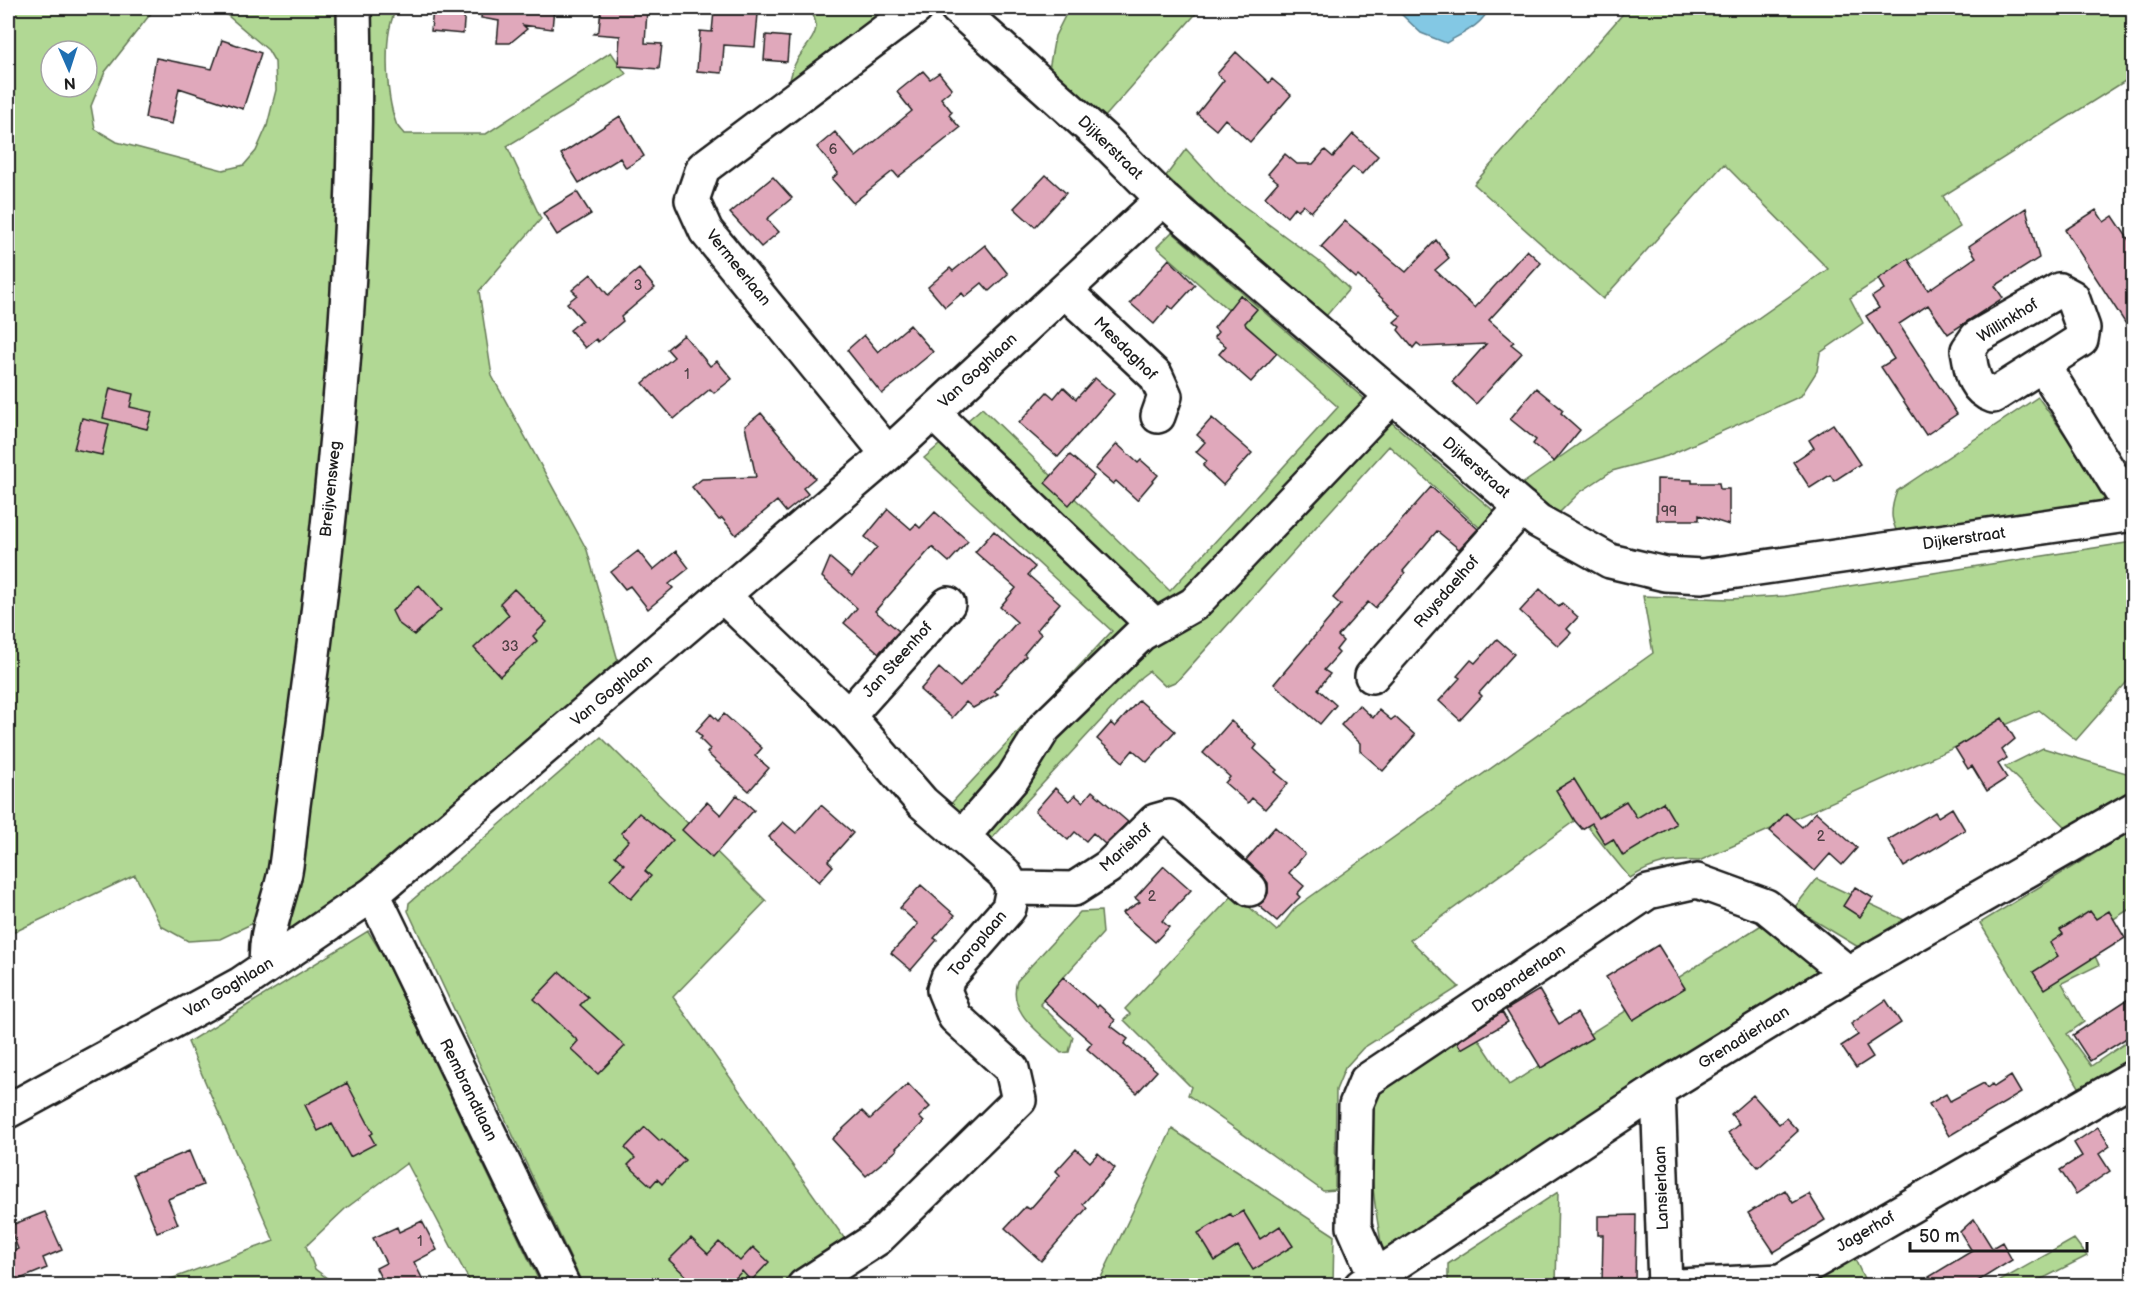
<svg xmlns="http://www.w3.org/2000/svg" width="2141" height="1293" font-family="'Balsamiq Sans',sans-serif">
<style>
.green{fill:#b1d894;stroke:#667a58;stroke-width:1.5;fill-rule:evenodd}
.water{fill:#83c8e4;stroke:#5a8394;stroke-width:1.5}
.building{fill:#e0a8bb;stroke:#1c1c1c;stroke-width:1.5}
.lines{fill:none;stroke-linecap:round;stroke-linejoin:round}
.minor-casing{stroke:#1c1c1c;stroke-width:38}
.minor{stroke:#fff;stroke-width:33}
.labels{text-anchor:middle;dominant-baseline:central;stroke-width:6;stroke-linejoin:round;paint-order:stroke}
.number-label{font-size:14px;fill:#4d3f44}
.street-label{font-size:16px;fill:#1c1c1c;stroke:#fff}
</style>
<rect width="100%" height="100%" fill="#fff"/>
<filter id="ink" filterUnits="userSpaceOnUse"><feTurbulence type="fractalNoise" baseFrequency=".0167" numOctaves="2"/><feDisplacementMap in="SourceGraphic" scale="12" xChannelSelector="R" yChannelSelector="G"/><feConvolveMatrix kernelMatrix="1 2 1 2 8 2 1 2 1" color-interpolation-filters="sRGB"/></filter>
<g filter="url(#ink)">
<path class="green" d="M8 8H161L152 12 105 72 91 106 95 129 117 142 223 170 244 165 256 151 267 126 276 90 275 62 268 50 221 10 211 8H337L341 143 328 416 268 916 220 939 188 941 161 926 135 875 8 935ZM51 51H87V87H51Z
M362 8H397C382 32 386 96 396 123 397 127 401 130 404 134H486L611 52 626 74 507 146 541 219 479 291 492 376 587 550 622 675 288 944 362 315Z
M809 8H909L789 83C791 77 792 70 795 64 805 43 827 34 809 8Z
M1069 8H1201L1103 119 1049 69 1055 36Z
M1628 8H2133V76L1943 196 1960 227 1850 298 1863 323 1820 353 1817 371 1801 396 1667 456 1612 471 1579 493 1558 514 1522 484 1828 269 1724 164 1603 299 1474 184Z
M1186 149 1226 193 1324 265 1349 289 1326 316 1166 176Z
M1172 232 1503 519 1490 537 1389 446 1177 681 1165 686 1149 671 1141 677 986 845 945 810 1112 631 924 458 982 408 1170 591 1338 407 1157 247Z
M2038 397 2119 511 1902 544C1892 522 1888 515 1897 491Z
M2133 542V675L2076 740 2039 710 1699 861C1671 860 1654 863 1630 878L1580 817 1410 940 1459 987 1363 1048 1345 1068 1336 1090 1335 1190 1323 1191 1188 1095 1191 1087 1124 1020 1130 1014 1125 1009 1234 894 1277 931 1296 907 1653 653 1643 596 1730 599 1785 596Z
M601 737 766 901 673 997 852 1249 795 1285H583L408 911 409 903Z
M2043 748 2133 775V795L2072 833 2005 767Z
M2133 830V907L2086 936 2099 965 2062 983 2084 1022 2067 1034 2091 1066 2133 1038V1065L2085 1097 1980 923Z
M1817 879 1915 925 1868 953 1794 908Z
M1101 911 1103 933 1040 1004 1073 1037 1069 1052 1061 1053C1041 1033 1007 1013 1017 981L1080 912Z
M1763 924 1800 951 1829 981 1385 1264C1374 1207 1366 1152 1372 1094L1470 1026 1509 1085Z
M368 931 381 952 541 1285H464L470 1282 407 1163 345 1209 306 1246 315 1269 336 1285 152 1286 274 1241 188 1042Z
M1172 1129 1334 1235 1333 1285 1097 1286Z
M1558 1192 1556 1285H1448V1264Z
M2074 1239 2087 1256 2030 1285H1993Z
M1853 1255 1867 1285 1807 1286Z"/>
<path class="water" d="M1397 8H1489C1483 25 1461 34 1446 43L1421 33 1398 11Z"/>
<path class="building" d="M433 8H465L463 34 431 31Z
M482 8H554L552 29 523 25 527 29 510 43H497L499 21 481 18Z
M601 8 647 10 645 43 662 44 659 69 618 66 620 36 594 34 599 30Z
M714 11 758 14 755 47 724 45 722 73 697 71 700 31 712 32Z
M766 35 789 37 787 62 764 60Z
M222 40 261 53 243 109 179 88 172 124 145 118 156 58 212 69Z
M1236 52 1269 83 1272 79 1291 95 1250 142 1225 119 1216 130 1197 114 1224 80 1217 74Z
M923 71 930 79 939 73 952 89 941 98 952 112 949 115 960 128 898 177 893 171 853 203 832 179 838 173 817 147 835 132 856 157 912 111 897 92Z
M620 116 644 156 626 168 620 158 579 183 561 154Z
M1353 134 1378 156 1362 174 1353 167 1311 212 1303 205 1298 210 1295 207 1287 217 1265 197 1278 182 1268 174 1285 154 1297 164H1313L1325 150 1333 157Z
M1046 175 1066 193 1035 227 1014 208Z
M773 177 792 198 767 219 779 232 761 247 730 213Z
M577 192 591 214 557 235 543 213Z
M2026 208 2039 258 1995 286 2003 298 1948 334 1928 305 1899 324 1957 414 1926 435 1881 367 1894 359 1866 316 1879 308 1872 297 1884 289 1878 279 1908 259 1928 290 1976 257 1969 246Z
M2096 210 2104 222 2113 216 2133 246V335L2065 230Z
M1345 221 1406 272 1436 240 1449 258 1435 270 1475 308 1527 250 1541 263 1489 320 1514 342 1511 344 1522 353 1476 404 1452 382 1486 344 1422 347 1417 343 1413 348 1398 330 1400 327 1394 322 1401 316 1358 276 1356 278 1321 247Z
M985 245 1008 274 989 291 982 283 965 297 962 293 945 307 928 287 950 268 953 271Z
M1169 259 1195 285 1173 309 1169 306 1154 324 1130 303Z
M639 269 655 288 621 317 623 321 598 342 596 339 585 348 570 330 582 320 567 303 577 295 572 290 591 274 608 295Z
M1240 295 1257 309 1245 323 1246 326 1277 353 1251 382 1219 354 1226 346 1214 337 1218 332 1214 328Z
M910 325 933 352 882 394 847 350 864 335 878 352Z
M684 335 710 366 717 361 732 379 714 393 710 389 674 419 643 383 674 357 667 349Z
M1095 378 1114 394 1058 457 1019 423 1047 392 1054 398 1063 387 1076 399Z
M110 388 133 394 130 407 152 412 147 429 103 418Z
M1536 388 1563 410 1561 413 1580 430 1554 462 1533 444 1536 440 1510 419Z
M761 413 815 478 803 488 808 494 786 512 777 501 736 535 722 518 719 520 692 487 702 479 756 477 745 426Z
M82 418 109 424 102 455 74 449Z
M1212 418 1252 453 1223 485 1203 466 1207 461 1196 452 1205 442 1197 435Z
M1833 424 1860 464 1834 481 1830 475 1810 488 1793 462 1814 448 1809 440Z
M1117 444 1138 463 1141 460 1158 475 1137 500 1116 481 1113 484 1095 469Z
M1070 455 1094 476 1069 505 1045 483Z
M1657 479 1692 480V483H1719L1720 489H1729V525L1699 515V520H1657Z
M1431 487 1478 529 1459 549 1437 531 1403 571 1405 573 1375 608 1368 602 1338 636 1343 641 1336 650 1339 653 1324 670 1330 674 1318 689 1336 705 1320 724 1274 684 1341 605 1333 598Z
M888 509 911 529 916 524 920 528 935 512 968 541 949 562 932 547 875 611 899 631 879 653 844 623 857 608 822 577 830 558 852 577 877 547 865 537Z
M994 531 1035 567 1028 575 1060 603 1037 630 1041 634 1024 654 1026 656 994 691 998 694 973 708 966 702 952 718 920 690 939 668 960 687 1017 622 1000 607 1016 588 975 552Z
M638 551 653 570 676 551 689 568 669 584 673 588 648 609 630 586 625 589 611 572Z
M419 585 441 610 414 635 398 623 392 611Z
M514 589 547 622 533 636 537 641 500 676 474 648 509 615 500 603Z
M1540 589 1559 607 1562 603 1578 617 1567 629 1571 633 1558 646 1520 611Z
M1497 639 1514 654 1479 693 1482 696 1460 720 1439 701 1460 678 1457 676 1471 660 1475 663Z
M1139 700 1175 731 1147 762 1133 750 1123 762 1097 739 1111 723 1115 727Z
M1359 705 1373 718 1379 710 1391 720 1395 717 1415 735 1383 771 1360 751V743L1341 725Z
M711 714 718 721 724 714 762 748 755 756 769 768 749 791 707 753 710 749 700 739 702 737 696 731Z
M2002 718 2015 739 2002 750 2007 758 1998 764 2007 778 1987 791 1972 766 1968 769 1955 748Z
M1231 721 1257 745 1254 749 1277 770 1275 772 1288 783 1265 809 1252 798 1248 803 1225 783 1230 777 1203 753Z
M1574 779 1598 818 1626 801 1637 818 1663 802 1676 824 1623 856 1613 839 1605 844 1592 823 1582 829 1575 821 1556 790Z
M1055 788 1069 801 1075 795 1083 802 1092 791 1128 822 1105 844 1093 833 1086 841 1075 832 1068 840 1035 811Z
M737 795 754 810 712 858 682 830 707 802 721 815Z
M821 805 853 833 828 861 833 866 819 882 769 837 783 822 796 833Z
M1952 808 1965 830 1904 867 1888 840 1935 812 1938 817Z
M1816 812 1857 848 1842 865 1830 854 1815 871 1770 831 1786 813 1802 827Z
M639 813 673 840 645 871 651 876 631 899 610 879 624 864 615 856 629 840 621 833Z
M1275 827 1305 854 1289 873 1304 886 1297 894 1300 897 1277 921 1258 905 1264 901 1268 893V883L1262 875 1246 860Z
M1164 866 1191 890 1162 921 1169 927 1155 942 1122 913 1140 902 1135 898Z
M921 885 955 915 934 938 937 940 911 970 891 953 918 924 900 908Z
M1855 887 1873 898 1860 917 1843 906Z
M2090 911 2096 919 2109 911 2125 938 2044 989 2033 972 2058 956 2050 943 2063 934 2060 930Z
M1658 945 1685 988 1633 1020 1606 977Z
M560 972 588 997 580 1005 625 1046 598 1074 571 1049 578 1041 534 999Z
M1063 977 1097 1007 1099 1005 1115 1020 1111 1026 1128 1039 1124 1044 1157 1071 1137 1093 1087 1049 1092 1043 1043 1000Z
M1539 990 1559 1024 1577 1013 1592 1038 1541 1068 1506 1010Z
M2133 996V1034L2090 1061 2073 1035Z
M1886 1000 1901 1023 1866 1046 1873 1057 1856 1068 1841 1046 1858 1035 1851 1024Z
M1502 1012 1508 1022 1461 1049 1457 1042Z
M2011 1076 2021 1093 1949 1136 1929 1104 1946 1094 1950 1101 1984 1083 1987 1088 1992 1084 1994 1087Z
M347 1083 373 1133 370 1135 375 1144 350 1157 332 1124 318 1131 305 1105Z
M908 1084 930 1107 919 1117 924 1122 896 1148 897 1150 866 1176 832 1139 862 1111 870 1119Z
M1753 1095 1779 1124 1786 1118 1798 1131 1758 1167 1728 1133 1739 1124 1731 1114Z
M645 1127 660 1141 662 1139 685 1160 662 1184 657 1179 651 1186 628 1165 635 1158 625 1148Z
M2098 1127 2110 1146 2099 1154 2110 1171 2076 1194 2060 1170 2082 1156 2074 1143Z
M1076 1149 1090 1162 1098 1153 1115 1168 1083 1204 1087 1208 1041 1261 1005 1228 1025 1207 1030 1209 1060 1175 1056 1171Z
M189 1151 203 1185 168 1199 178 1224 157 1232 133 1174Z
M1785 1190 1793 1203 1809 1194 1825 1220 1774 1252 1748 1213Z
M1243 1211 1260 1239 1280 1226 1293 1246 1253 1270 1238 1246 1215 1261 1198 1233 1230 1214 1233 1217Z
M45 1212 62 1250 43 1258 47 1268 8 1284V1254L18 1249 9 1226Z
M1636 1215 1635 1285H1602L1603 1235H1598V1216Z
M1974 1219 1992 1248 2002 1242 2012 1260 1970 1286H1914L1972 1251 1960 1232Z
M422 1221 437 1250 414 1262 426 1286H385L376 1268 386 1263 373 1238 397 1227 399 1232Z
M691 1238 708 1254 719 1242 740 1261 753 1247 769 1262 751 1281 742 1271 728 1286H697L669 1260Z"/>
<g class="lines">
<defs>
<path id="minor" d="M957 8 1104 140 1163 199 1538 521 1610 561 1665 574 1702 576 2134 514
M2059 290 2072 297 2083 328 2081 340 1993 396C1971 388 1972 369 1968 350L1977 337Z
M1065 291 1156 376 1165 396 1158 416
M2043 365 2134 512
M933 413 1155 626
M888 454 706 231 692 200 703 168 916 8
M723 596 848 716 922 802 1004 873 1013 888 1009 908 948 978 944 990 955 1017 1012 1069 1019 1100 878 1238 804 1286
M1372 676 1522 507
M848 716 948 604
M962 837 1013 778 1044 728 1141 634 1194 604 1392 396
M1013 888 1074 889 1108 867 1155 821 1169 817 1250 889
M373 894 563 1286
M267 966C263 935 279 903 285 872 289 850 290 827 293 805 299 760 305 715 311 670 339 451 359 229 354 8
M1658 1090 1665 1286
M8 1111 241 984 373 894 888 454 1163 199
M1375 1275 1354 1227 1356 1105 1366 1081 1648 892 1697 881 1766 906 1848 973
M1361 1286 1658 1090 1848 973 2134 809
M1679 1286 1781 1281 2134 1077"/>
</defs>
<use href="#minor" class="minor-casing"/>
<use href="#minor" class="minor"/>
</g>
</g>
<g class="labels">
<g class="number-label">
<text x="833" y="149">6</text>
<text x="638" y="285">3</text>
<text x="687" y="374">1</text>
<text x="1669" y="511">99</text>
<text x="510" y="646">33</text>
<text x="1821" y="836">2</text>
<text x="1152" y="896">2</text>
<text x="420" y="1241">1</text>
</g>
<g class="street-label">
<text transform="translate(1110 148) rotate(44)">Dijkerstraat</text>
<text transform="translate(738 268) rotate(51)">Vermeerlaan</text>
<text transform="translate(2008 321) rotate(-32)">Willinkhof</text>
<text transform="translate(1125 349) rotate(45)">Mesdaghof</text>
<text transform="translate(978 371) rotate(-43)">Van Goghlaan</text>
<text transform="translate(1476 468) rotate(41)">Dijkerstraat</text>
<text transform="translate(331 489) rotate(-84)">Breijvensweg</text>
<text transform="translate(1964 539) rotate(-8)">Dijkerstraat</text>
<text transform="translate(1447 592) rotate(-49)">Ruysdaelhof</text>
<text transform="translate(898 660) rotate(-48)">Jan Steenhof</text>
<text transform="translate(612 691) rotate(-40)">Van Goghlaan</text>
<text transform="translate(1126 848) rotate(-42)">Marishof</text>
<text transform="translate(978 944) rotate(-50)">Tooroplaan</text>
<text transform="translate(1519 979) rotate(-34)">Dragonderlaan</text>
<text transform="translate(229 988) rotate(-31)">Van Goghlaan</text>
<text transform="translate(1744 1038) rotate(-32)">Grenadierlaan</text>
<text transform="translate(468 1090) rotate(64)">Rembrandtlaan</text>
<text transform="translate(1662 1188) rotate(-92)">Lansierlaan</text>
<text transform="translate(1866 1232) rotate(-30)">Jagerhof</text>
</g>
</g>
<rect width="2141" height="1293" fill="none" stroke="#fff" stroke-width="30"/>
<rect x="15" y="15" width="2111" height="1263" fill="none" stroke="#1c1c1c" stroke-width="2" filter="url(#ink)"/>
<g transform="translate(69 69) rotate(177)"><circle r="28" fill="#ffffff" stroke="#a4a4a4" stroke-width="1.5"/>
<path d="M0-4.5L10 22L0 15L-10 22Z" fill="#1f6fb2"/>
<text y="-9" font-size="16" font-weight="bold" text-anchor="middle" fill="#1c1c1c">N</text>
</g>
<path d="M1910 1242v9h177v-9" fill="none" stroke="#1c1c1c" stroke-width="3"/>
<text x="1919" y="1242" font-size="18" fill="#1c1c1c" stroke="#ffffff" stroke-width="4.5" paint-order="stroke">50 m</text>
</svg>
